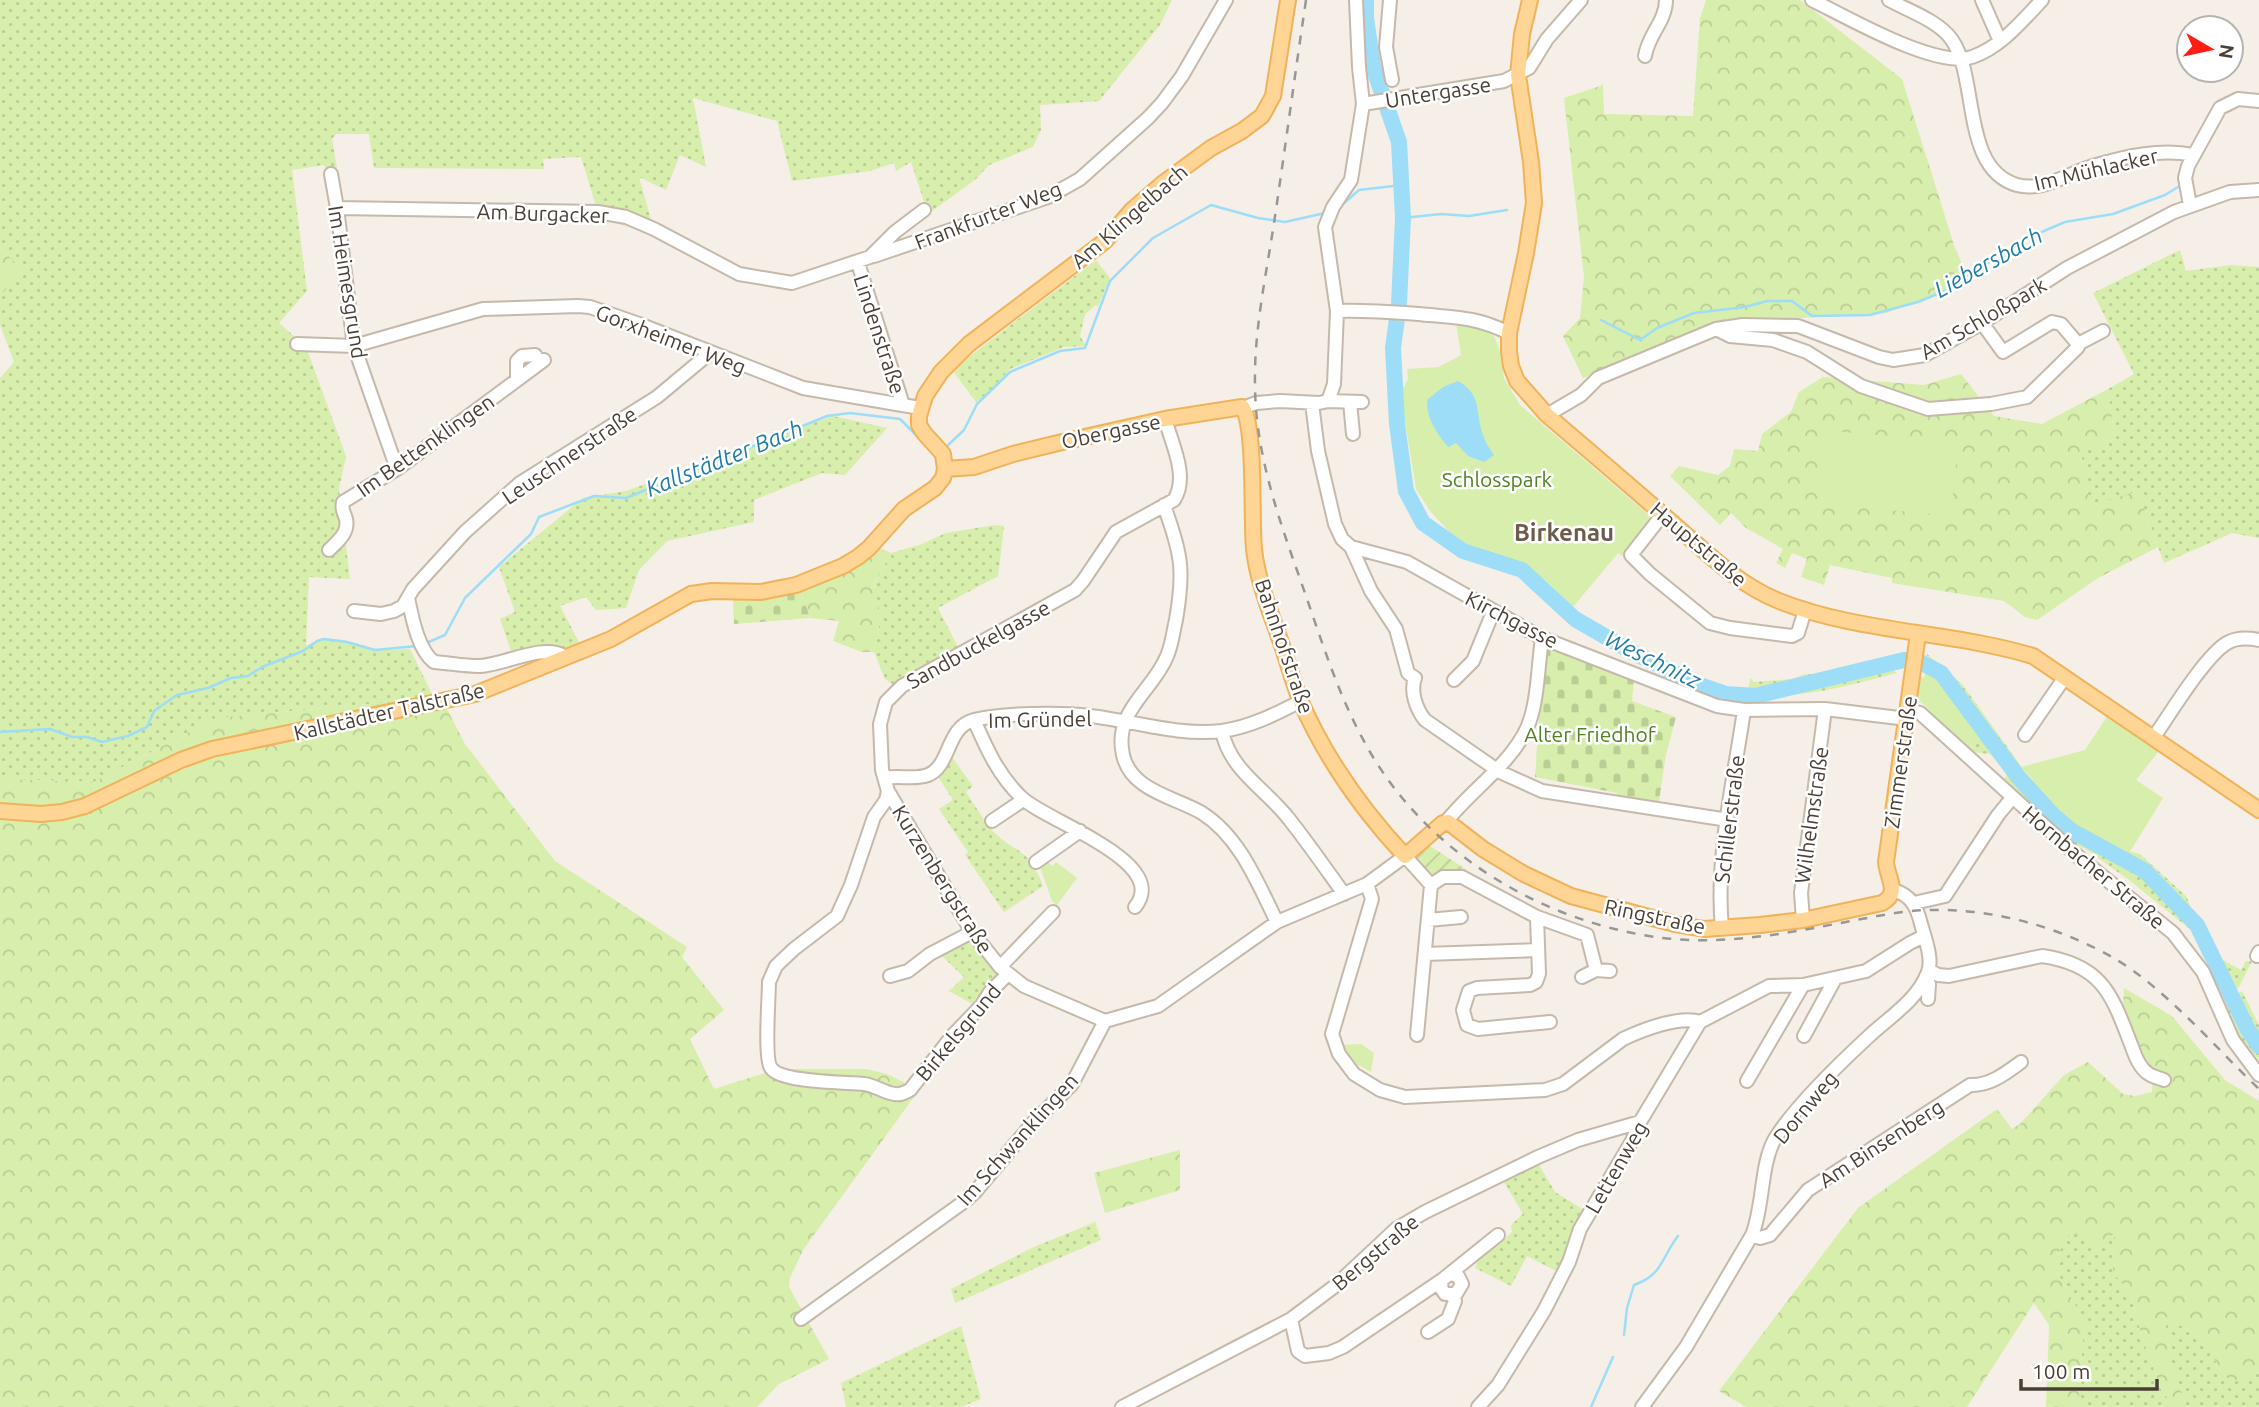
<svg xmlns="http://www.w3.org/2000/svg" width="2259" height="1407" font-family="Ubuntu,sans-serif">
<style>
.grass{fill:url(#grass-dots)}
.forest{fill:url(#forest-crowns)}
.cemetery{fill:url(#cemetery-stones)}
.park{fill:#d7eeac}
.garden{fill:url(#garden-furrows)}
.water{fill:#9dddf8}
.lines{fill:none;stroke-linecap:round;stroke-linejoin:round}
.stream{stroke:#9dddf8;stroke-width:2.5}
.river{stroke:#9dddf8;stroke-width:16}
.minor-casing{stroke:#c5b9ab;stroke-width:16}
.major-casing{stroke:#f0b25a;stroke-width:18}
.minor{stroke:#fff;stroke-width:12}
.major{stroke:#ffd596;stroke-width:14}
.rail{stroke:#979797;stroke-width:2.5;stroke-dasharray:9 9;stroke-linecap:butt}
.labels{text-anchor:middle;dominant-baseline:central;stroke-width:5;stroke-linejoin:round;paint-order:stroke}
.street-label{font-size:21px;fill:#493f35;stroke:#fff}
.park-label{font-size:21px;fill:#518222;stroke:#fff}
.water-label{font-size:23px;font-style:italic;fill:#1f7da7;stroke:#fff}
.quarter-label{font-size:24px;font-weight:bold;fill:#6d5c4b;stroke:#fff}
</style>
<defs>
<pattern id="grass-dots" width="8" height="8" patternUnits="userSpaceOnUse" patternTransform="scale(1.75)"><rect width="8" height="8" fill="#d7eeac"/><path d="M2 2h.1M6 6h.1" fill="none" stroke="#bacd95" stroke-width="1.8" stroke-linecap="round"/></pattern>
<pattern id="forest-crowns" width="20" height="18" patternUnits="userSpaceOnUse" patternTransform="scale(1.75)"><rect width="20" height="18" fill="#d7eeac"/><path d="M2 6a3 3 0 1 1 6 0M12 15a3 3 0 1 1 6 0" fill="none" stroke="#bacd95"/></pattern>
<pattern id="cemetery-stones" width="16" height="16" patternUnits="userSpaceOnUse" patternTransform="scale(1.75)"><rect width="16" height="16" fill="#d7eeac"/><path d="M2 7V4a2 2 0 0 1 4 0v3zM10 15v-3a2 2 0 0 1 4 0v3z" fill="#bacd95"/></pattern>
<pattern id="garden-furrows" width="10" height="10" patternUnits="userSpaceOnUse" patternTransform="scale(1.75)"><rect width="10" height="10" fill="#d7eeac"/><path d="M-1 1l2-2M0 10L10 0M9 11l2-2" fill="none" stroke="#bacd95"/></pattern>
</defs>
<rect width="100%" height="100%" fill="#f5efe7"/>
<path class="grass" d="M0 0H1172L1160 25 1099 101 1040 105 1041 130 1033 147 989 165 976 179 928 214 911 162 896 171 894 163 870 171 792 181 777 121 693 98 706 167 680 155 666 190 639 177 652 223 627 211 596 206 581 157 543 159 544 169 374 168 369 134H336L332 139 337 168H325L324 165 292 170 307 291 279 323 306 347 346 456 339 489 350 579 309 577 306 646C333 631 348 643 376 649 386 651 399 649 410 649L434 698 216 718 94 782 0 779V378L14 362 0 325V296L23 270 0 248Z
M2180 250 2186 271 2231 265 2259 267V538L2232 533 2164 563 2138 492 2090 507 2081 452 2115 439 2108 389 2134 374 2093 293Z
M1096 260 1110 278 1098 307 1096 305 1085 314 1080 336 1086 346 1064 347 1010 369 986 395 976 402 952 370Z
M833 416 887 428 845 475 822 473 754 500V522L667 541 639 570 626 608 596 610 586 597 560 606 580 644 515 662 500 619 515 612 499 567 583 498 626 491Z
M995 525 1004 526 998 576 938 608 959 649 895 686 885 679 874 652 881 616 873 587 891 553 922 544 946 533Z
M1927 654 1962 684 2026 773 2109 847 2140 854 2186 896 2193 913 2205 924 2221 959 2241 970 2246 961H2252L2239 987 2222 995 2191 930 2129 880 2084 848 2061 838 2004 779 2007 774 1990 754 1963 751 1967 716 1962 709 1931 705 1922 696Z
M1873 666H1888L1897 673C1849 685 1798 701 1748 694L1750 678 1754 682 1792 679 1805 674H1842Z
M951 756 973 786 966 792C974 804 982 818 991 829 1015 855 1029 846 1043 886L1004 912 965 855 968 852 939 809 953 800 938 777 946 769Z
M968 941 1001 976 978 1007 949 991 964 977 939 953 962 942Z
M2242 991 2259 1025V1060L2240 1038 2222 1002Z
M1538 1163 1555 1192 1584 1210 1576 1224 1558 1272 1527 1256 1511 1286 1475 1268 1481 1254 1491 1244 1495 1248 1512 1232 1511 1225 1523 1214 1504 1182 1505 1179Z
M1095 1222 1101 1240 955 1303 951 1289 1034 1247Z
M2072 1231 2114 1233 2113 1272 2131 1295 2142 1337 2161 1389 2174 1407H2078L2084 1321 2052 1263Z
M2164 1316 2197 1335 2230 1382 2259 1372V1407H2187L2172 1367Z
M961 1326 981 1399 961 1407H846L841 1383Z"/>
<path class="forest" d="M1706 0H1800L1902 79 1954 245 1967 276 1937 294 1886 313 1712 323 1583 378 1563 336 1580 318 1584 277 1564 98 1603 85 1604 114 1693 116 1700 18Z
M0 248 23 270 0 296Z
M1961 374 1994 416 2042 424 2108 389 2115 439 2081 452 2090 506 2138 491 2158 547 2098 578 2037 620 2025 617 2004 601 1892 583V578L1830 565 1824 585 1801 577 1807 559 1792 553 1785 568 1776 563 1783 549 1746 528 1731 513 1720 525 1670 476 1679 466 1718 475 1730 466 1734 449 1758 451 1762 434 1791 412 1799 392 1823 377 1924 385Z
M878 547 891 553 873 586 881 616 874 652H862L833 641 839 621 810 618 801 590Z
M434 698 447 709 465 744 555 861 687 947 682 957 724 1010 690 1039 714 1089 777 1069H866L887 1074 919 1090 803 1250 790 1278 789 1287 829 1359 779 1384 757 1407H0V779L94 782 216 718Z
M2124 988 2172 1016 2225 1080 2259 1101V1372L2230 1382 2197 1335 2164 1316 2172 1367 2187 1407H2174L2161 1389 2142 1337 2131 1295 2113 1272 2114 1234 2095 1246 2072 1231 2052 1263 2084 1321 2078 1407H2046L2049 1325 2034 1303 1967 1407H1746L1719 1391 1858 1208 1997 1109 2012 1129 2020 1124 2064 1075 2088 1062 2123 1094 2135 1096 2152 1092 2153 1079 2139 1060 2123 1004Z
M1180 1150V1190L1105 1213 1094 1173Z"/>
<path class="cemetery" d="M801 590 810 618 734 624 733 599Z
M1550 645 1634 678 1632 701 1676 717 1666 755 1658 807 1617 801V793L1535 777 1544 648Z"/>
<path class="park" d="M1456 322 1484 329 1494 336 1499 348 1504 378 1520 405 1649 515 1650 522 1622 556 1618 553 1573 607 1544 579 1525 566 1457 540 1430 511 1416 489 1401 397V387H1404L1408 379 1407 369 1439 367 1461 355Z
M1824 430 1958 443 1951 516 1817 503Z
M1920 676 1943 688 1977 731 1968 748 1918 699Z
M2108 715 2159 751 2136 780 2163 798 2123 863 2112 858 2021 767 2085 750Z
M1044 860 1053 866 1056 862 1077 878 1057 905 1052 901 1040 867 1041 862Z
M1361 1044 1374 1053 1371 1072 1357 1064 1341 1050 1342 1045Z"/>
<path class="garden" d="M1430 846 1467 870 1428 874 1414 860Z"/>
<path class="water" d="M1458 381C1483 395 1475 414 1483 435 1485 442 1490 449 1494 455L1484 462 1468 456 1456 443 1448 447C1436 432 1427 420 1427 400L1443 387Z"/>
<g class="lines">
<path class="stream" d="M1335 211 1359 190 1402 185
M1403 218 1441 214 1469 216 1507 210
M1601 320 1640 340 1657 328 1694 313 1745 307 1767 301H1792L1812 316 1870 315 1918 302 1947 290 2023 240 2065 222 2113 214 2165 195 2178 187
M946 447 964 430 977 404 1010 372 1060 351 1085 348 1110 281 1153 238 1211 205 1258 218 1285 222 1325 213
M424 644 445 635 465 598 531 534 539 517 594 496 626 498 827 416 850 413 900 419 919 438
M0 732 50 729 72 737H87L102 742 128 736 147 727 154 711 177 695 208 688 231 678 248 676 262 667 303 651 317 641 324 639 347 642 375 650 417 646
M1624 1335 1627 1308 1634 1285C1663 1275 1661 1258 1678 1236
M1591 1407 1613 1357"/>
<path class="river" d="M1366 0V18L1373 67 1399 142 1403 218 1399 304 1393 348 1397 424 1406 491 1423 523 1463 551 1522 570 1575 619 1632 652 1697 684 1726 694 1755 696 1904 660 1922 663 1941 673 2019 778 2053 815 2072 831 2145 871 2197 925 2247 1028 2259 1046"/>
<defs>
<path id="minor" d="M1390 0 1386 47 1392 80
M1812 0C1847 17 1936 69 1972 57 2000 48 2022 21 2042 0
M1889 0C1909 11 1939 21 1952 40 1979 79 1961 169 2017 185 2043 192 2069 173 2093 166 2124 157 2161 148 2193 155
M1982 0 2000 41
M1645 56C1648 35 1666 21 1666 0
M1363 104 1504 81 1529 68 1547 39 1581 0
M331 174 337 208 354 346 397 469
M2190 205 2185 178 2188 166 2220 108 2238 99 2259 101
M337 208 598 212 626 217 654 229 739 274 792 283 870 257 895 232 924 210
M874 256 1048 197 1080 179 1148 118 1162 103 1182 76 1226 0
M858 263 903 405
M1337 311C1365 310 1391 312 1419 314 1456 318 1474 316 1509 333
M1716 329 1730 336 1773 340 1807 352 1861 386 1928 409 1991 404 2027 397 2078 347V344L2061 324 2052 322 2003 352 1982 323
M297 344 354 346 483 309 578 306 590 307 639 324 803 388 920 408
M2078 344 2103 331
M517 379V361L522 356 535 355 540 363
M1328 401 1334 384 1337 311 1325 227 1333 207 1351 180 1363 104 1359 67 1356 0
M1350 402 1353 434
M1312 403 1318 451 1335 524 1342 539 1351 547 1407 562 1542 638 1717 706 1744 710 1825 709 1907 719
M1243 408 1256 403 1280 401 1319 403 1328 401 1362 402
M1547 415 1581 395 1598 378 1716 329 1743 325 1798 326 1879 357 1893 360 1925 355 1982 323 2067 268 2174 212 2230 192 2259 190
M1164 505C1181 555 1185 568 1176 620 1173 632 1172 645 1167 656 1153 691 1113 711 1123 755 1131 791 1175 797 1202 813 1240 837 1258 884 1277 922
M1663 514 1631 555 1650 574 1710 623 1730 628 1792 636 1798 633 1805 610
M1351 547 1371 591 1396 629 1408 673 1415 678C1410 691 1416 709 1425 720L1500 772 1542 791 1728 820
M329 550C338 541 349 533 346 519 344 512 341 510 343 502L397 469 544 360
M408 598C412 617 418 650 434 662 449 663 464 666 478 666 502 666 542 643 564 656
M354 611 381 614 394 611 403 606 413 589 465 532 520 483 657 397 711 352
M1454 680 1473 661 1493 612
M1908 710 1920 713 2081 859 2173 933 2203 972 2233 1040 2259 1075
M974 720C987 749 998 775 1021 797 1044 821 1172 861 1135 907
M1222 731C1230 771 1266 789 1289 819 1308 843 1326 869 1344 894
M2025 735 2065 677
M2154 737C2170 714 2205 656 2227 643 2237 637 2249 638 2259 640
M886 778C899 775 915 780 928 775 951 766 946 727 974 720 1003 713 1060 712 1090 716 1134 721 1177 736 1222 731 1250 727 1276 714 1301 701
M888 791 972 932 1000 967 1024 986 1105 1021
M992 821 1023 800
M1446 822C1471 790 1510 765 1527 728 1538 704 1538 665 1542 638
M1036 862 1080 831
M1367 884 1372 899 1332 1034 1339 1054 1354 1074 1380 1090 1405 1097 1545 1090 1563 1084 1623 1039C1642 1030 1680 1015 1700 1022
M1431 885 1443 877H1462L1537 917 1539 974 1536 982 1530 985 1477 988 1469 991 1463 1010 1467 1025 1478 1029 1550 1022
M1914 903 1945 896 1998 815 2012 798
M1537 917 1587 935 1596 970 1610 971
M1428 920 1461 917
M1803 920 1801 893 1825 709
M1722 928C1715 858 1734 780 1744 710
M1425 954 1538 950
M2257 956 2259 952
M1000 967 1053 912
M1929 970 1938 975 1949 976 2042 956C2104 965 2112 996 2132 1047 2135 1056 2140 1069 2149 1074 2153 1077 2160 1078 2164 1080
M1007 975 990 992 982 1005 953 1035 910 1090C904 1093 901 1095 895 1094 884 1093 875 1085 864 1084 846 1082 781 1083 771 1068 764 1058 769 997 769 982L776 966 794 949 837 916 851 885 874 817 886 800 888 791 882 770 880 724 886 702 902 686 1075 590 1083 581 1116 532 1174 500C1189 477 1172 444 1165 419
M890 976 908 971 930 954 972 932
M1926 976 1929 984 1928 999
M1582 977 1596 970
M1804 1036 1835 979
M1747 1081 1803 985
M1752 1235 1760 1238 1770 1235 1808 1190 1970 1085C1990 1086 2006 1073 2021 1062
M1442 1280 1441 1288 1445 1294H1456L1462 1284 1458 1276 1450 1274
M801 1319 965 1201 975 1192 1032 1124 1072 1084 1105 1021 1158 1006 1277 922 1367 884 1405 856 1431 885 1417 1035
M1291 1319 1298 1351 1305 1356 1329 1353 1343 1347 1442 1280 1498 1235
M1428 1332 1448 1319 1455 1301 1452 1295
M1122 1407 1291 1319 1335 1286 1396 1229 1425 1212 1538 1157 1578 1140 1640 1122
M1478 1407 1498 1385 1544 1311 1569 1262 1580 1229 1632 1141 1640 1122 1700 1022 1769 986 1803 985 1866 971 1910 943 1924 936
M1642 1407 1686 1347 1752 1235C1764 1207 1760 1162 1776 1137 1796 1106 1839 1064 1867 1038 1888 1018 1918 1000 1928 972 1933 959 1925 938 1921 924 1917 907 1911 895 1893 890"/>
<path id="major" d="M1530 0 1522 34 1518 75 1531 162 1534 203 1526 253 1509 333V352L1511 366 1517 381 1547 415C1587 449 1628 484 1668 519 1702 548 1736 584 1779 601 1860 633 1949 631 2033 656L2259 810
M945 469 974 467 1013 454 1058 443 1165 419 1242 407C1256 424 1251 521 1254 549 1257 578 1269 609 1279 637 1287 658 1292 681 1301 702 1326 759 1364 812 1405 856L1443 823 1448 822 1483 849 1524 874 1571 896 1675 924 1704 929 1760 925 1803 920 1882 903C1901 893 1887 878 1886 862L1918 634
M0 811 41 814 62 812 85 806 181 760 212 749 475 694 611 639 691 594 712 591 761 592 796 585 843 566 858 557 869 548 904 509 935 488 943 478 945 469 943 454 924 433 919 425V416L925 396 941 372 969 344 1105 241 1132 210 1162 184 1211 148 1242 131 1262 116 1273 96 1288 0"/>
</defs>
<use href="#minor" class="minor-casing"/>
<use href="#major" class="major-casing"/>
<use href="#minor" class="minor"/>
<use href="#major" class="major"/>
<path class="rail" d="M1306 0C1295 74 1285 149 1274 223 1266 276 1254 330 1255 384 1255 450 1277 514 1299 576 1319 632 1336 691 1365 743 1424 852 1542 923 1663 938 1743 947 1817 926 1895 913 1968 902 2048 921 2112 957 2163 986 2216 1048 2259 1089"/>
</g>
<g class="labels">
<g class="street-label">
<text transform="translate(1438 92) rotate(-9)">Untergasse</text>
<text transform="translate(2096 169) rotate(-13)">Im Mühlacker</text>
<text transform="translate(543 213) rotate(2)">Am Burgacker</text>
<text transform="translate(988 215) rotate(-21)">Frankfurter Weg</text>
<text transform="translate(1129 216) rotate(-41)">Am Klingelbach</text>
<text transform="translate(348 282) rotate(81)">Im Heimesgrund</text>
<text transform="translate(1983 318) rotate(-30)">Am Schloßpark</text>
<text transform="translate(880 334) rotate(72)">Lindenstraße</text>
<text transform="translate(671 339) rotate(21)">Gorxheimer Weg</text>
<text transform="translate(1111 431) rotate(-12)">Obergasse</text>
<text transform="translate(425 445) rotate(-35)">Im Bettenklingen</text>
<text transform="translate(569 455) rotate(-34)">Leuschnerstraße</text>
<text transform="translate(1699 544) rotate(40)">Hauptstraße</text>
<text transform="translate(1512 619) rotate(27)">Kirchgasse</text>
<text transform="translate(978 644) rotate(-29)">Sandbuckelgasse</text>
<text transform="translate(1285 646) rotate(71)">Bahnhofstraße</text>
<text transform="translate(389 711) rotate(-13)">Kallstädter Talstraße</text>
<text transform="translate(1040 719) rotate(-1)">Im Gründel</text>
<text transform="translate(1900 762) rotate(-82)">Zimmerstraße</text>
<text transform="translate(1811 815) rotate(-82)">Wilhelmstraße</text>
<text transform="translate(1729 819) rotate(-83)">Schillerstraße</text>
<text transform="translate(2094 867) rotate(40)">Hornbacher Straße</text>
<text transform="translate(943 879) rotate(58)">Kurzenbergstraße</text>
<text transform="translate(1655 916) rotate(12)">Ringstraße</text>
<text transform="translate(958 1032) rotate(-50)">Birkelsgrund</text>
<text transform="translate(1805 1107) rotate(-50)">Dornweg</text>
<text transform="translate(1017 1139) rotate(-48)">Im Schwanklingen</text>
<text transform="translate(1881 1143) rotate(-33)">Am Binsenberg</text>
<text transform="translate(1616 1167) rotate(-60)">Lettenweg</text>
<text transform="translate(1375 1252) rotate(-40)">Bergstraße</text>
</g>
<g class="park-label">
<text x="1497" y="479">Schlosspark</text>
<text x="1590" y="734">Alter Friedhof</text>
</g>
<g class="water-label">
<text transform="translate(1988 262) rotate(-29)">Liebersbach</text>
<text transform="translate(724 458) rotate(-22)">Kallstädter Bach</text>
<text transform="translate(1653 659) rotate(26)">Weschnitz</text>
</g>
<g class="quarter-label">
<text x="1564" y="532">Birkenau</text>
</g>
</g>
<g transform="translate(2210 49) rotate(99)"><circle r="33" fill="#ffffff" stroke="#b6b2ae" stroke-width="2"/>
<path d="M0-5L12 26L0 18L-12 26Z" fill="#ff1d14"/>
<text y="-10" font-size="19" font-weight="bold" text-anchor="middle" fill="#493f35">N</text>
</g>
<path d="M2021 1379v10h136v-10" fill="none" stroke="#493f35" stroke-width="3.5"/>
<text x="2032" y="1379" font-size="21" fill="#493f35" stroke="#ffffff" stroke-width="5" paint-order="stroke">100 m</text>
</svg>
